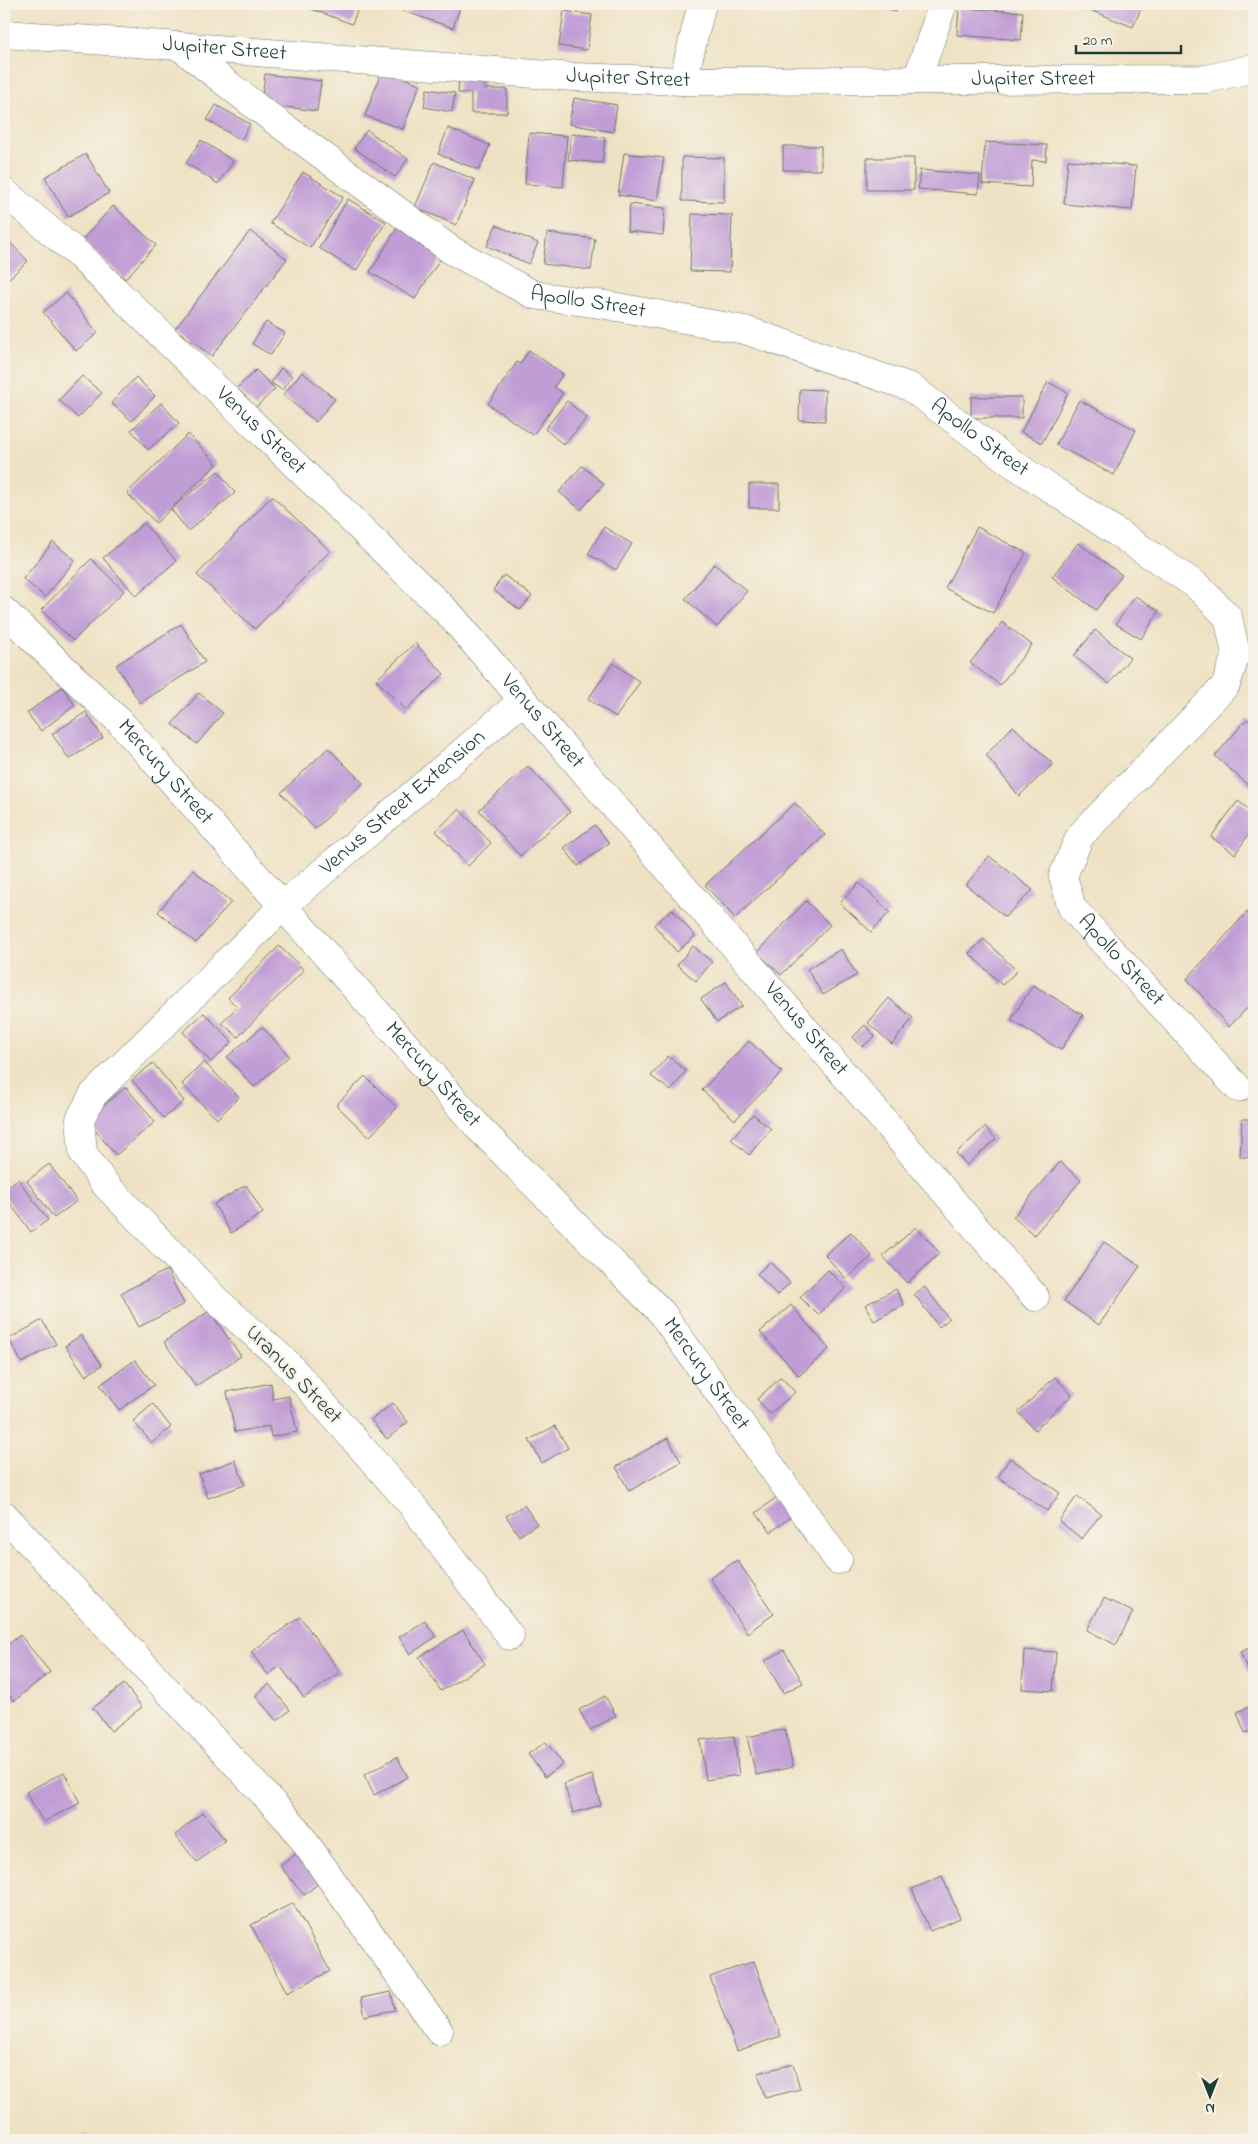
<svg xmlns="http://www.w3.org/2000/svg" width="1258" height="2144" font-family="'Indie Flower',sans-serif">
<style>
.building{fill:#c19dd6}
.lines{fill:none;stroke-linecap:round;stroke-linejoin:round}
.minor-casing{stroke:#687766;stroke-width:29}
.minor{stroke:#fff;stroke-width:28}
.labels{text-anchor:middle;dominant-baseline:central;stroke-width:4.5;stroke-linejoin:round;paint-order:stroke}
.street-label{font-size:22px;fill:#1f3d34;stroke:#f7f3e8}
</style>
<rect width="100%" height="100%" fill="#f7f3e8"/>
<filter id="ink" filterUnits="userSpaceOnUse"><feTurbulence type="fractalNoise" baseFrequency=".02" numOctaves="2"/><feDisplacementMap in="SourceGraphic" scale="10" xChannelSelector="R" yChannelSelector="G"/><feConvolveMatrix kernelMatrix="1 2 1 2 8 2 1 2 1" color-interpolation-filters="sRGB"/></filter>
<filter id="wash" filterUnits="userSpaceOnUse"><feTurbulence type="fractalNoise" baseFrequency=".0096" numOctaves="4" result="noise"/><feDisplacementMap in="SourceGraphic" scale="20" xChannelSelector="R" yChannelSelector="G"/><feGaussianBlur stdDeviation="1.12" result="paint"/><feColorMatrix in="noise" values="0 0 0 0 0 0 0 0 0 0 0 0 0 0 0 0 0 1.4 0 .05"/><feComposite in="paint" operator="in"/></filter>
<g filter="url(#wash)">
<rect width="100%" height="100%" fill="#efe2c4"/>
<g id="blocks">
<path class="building" d="M298 4H360L352 24Z
M390 4H461L453 28 389 6Z
M879 4H900L896 12Z
M1075 4H1143L1133 27Z
M959 8 1023 12 1021 40 957 35Z
M564 11 592 15 587 50 559 46Z
M382 70 420 84 403 129 365 116Z
M265 74 321 81 317 111 261 104Z
M459 78H484V89H507V113H471V93H458Z
M427 89 455 93 452 112 424 107Z
M574 98 617 105 613 132 569 124Z
M216 105 250 124 241 140 207 120Z
M448 128 490 145 479 170 438 154Z
M367 130 408 159 395 177 354 148Z
M529 133 567 136 563 187 525 184Z
M571 134 605 137 602 163 568 160Z
M201 140 233 161 218 184 186 163Z
M985 142 1047 145 1046 161 1032 160 1031 187 982 184Z
M783 146H821V170H783Z
M624 153 664 158 657 201 618 195Z
M86 154 109 193 68 217 45 177Z
M682 157 724 158V202L682 201Z
M867 158H914V190H867Z
M1068 160 1136 166 1132 210 1064 204Z
M434 162 475 180 456 225 415 207Z
M920 170 980 175 978 194 918 189Z
M303 172 343 197 310 248 270 223Z
M348 199 386 222 356 271 319 248Z
M630 204 665 208 663 235 627 231Z
M113 206 156 245 125 279 82 240Z
M692 214 732 215 730 272 690 271Z
M399 225 444 253 415 299 370 272Z
M496 225 538 243 529 264 487 246Z
M250 231 287 259 212 356 175 329Z
M547 233 595 239 591 270 543 264Z
M4 236 28 261 4 283Z
M66 293 98 333 76 351 43 312Z
M266 322 285 333 271 355 252 344Z
M529 350 563 374 554 387 563 393 533 435 488 404 517 362 520 364Z
M281 368 292 376 282 390 271 383Z
M256 370 275 389 256 407 237 388Z
M302 372 335 399 316 422 283 395Z
M82 376 102 393 78 418 59 400Z
M136 377 155 396 132 421 111 403Z
M1048 382 1068 393 1042 443 1021 432Z
M800 389 825 390V421L799 420Z
M971 397H1022V418H971Z
M1079 400 1136 430 1114 475 1056 445Z
M567 401 587 418 564 445 545 429Z
M161 403 179 423 148 450 131 430Z
M188 434 217 464 156 523 127 493Z
M582 466 604 484 581 510 559 492Z
M218 471 235 493 188 531 171 509Z
M749 484H779V508H749Z
M272 496 330 551 255 629 197 575Z
M144 523 176 561 136 596 103 558Z
M604 527 632 544 616 570 588 554Z
M977 527 1026 553 993 613 945 588Z
M53 542 75 560 45 597 23 579Z
M1078 543 1122 575 1096 610 1052 577Z
M91 559 124 591 73 641 41 610Z
M714 564 747 591 717 627 685 599Z
M504 575 532 596 520 610 493 590Z
M1135 596 1159 611 1141 639 1116 624Z
M1002 622 1032 645 1000 685 970 663Z
M181 624 205 662 140 703 116 665Z
M1095 630 1130 658 1109 684 1074 656Z
M415 643 444 674 406 710 376 680Z
M613 663 640 682 616 717 588 699Z
M62 687 75 705 41 731 27 713Z
M199 693 223 713 197 744 172 724Z
M86 712 103 738 69 759 52 734Z
M1247 719 1254 725V785L1252 788 1215 756Z
M1013 726 1053 764 1019 796 986 755Z
M328 748 363 783 315 829 281 793Z
M528 766 570 812 520 856 479 810Z
M1238 801 1254 813V827L1235 854 1211 837Z
M795 803 825 835 735 918 705 885Z
M459 809 491 843 468 866 436 831Z
M595 825 609 843 578 866 564 848Z
M989 856 1033 890 1005 917 966 885Z
M193 870 231 902 196 943 158 912Z
M859 883 890 912 871 932 840 903Z
M806 901 830 925 781 975 757 952Z
M672 909 695 936 677 952 654 925Z
M1247 912 1254 920V1001L1229 1027 1187 979Z
M984 939 1017 971 1002 985 969 953Z
M279 946 304 970 238 1037 222 1023 237 1007 228 998Z
M693 946 712 962 696 981 677 965Z
M841 949 857 975 823 995 807 969Z
M726 982 742 1006 717 1022 701 999Z
M1033 985 1083 1015 1061 1050 1011 1020Z
M889 998 913 1018 892 1044 868 1023Z
M204 1013 232 1042 211 1062 183 1032Z
M865 1025 875 1036 862 1047 853 1037Z
M262 1027 289 1056 254 1087 227 1057Z
M749 1041 782 1072 735 1120 702 1090Z
M668 1056 686 1071 671 1091 651 1076Z
M204 1062 239 1097 217 1119 182 1084Z
M153 1063 184 1101 164 1118 132 1080Z
M365 1076 397 1108 369 1137 336 1105Z
M126 1087 155 1122 116 1155 86 1120Z
M753 1114 771 1129 749 1155 731 1139Z
M1242 1119H1254V1157H1240Z
M985 1127 996 1139 967 1165 956 1153Z
M1060 1162 1081 1180 1034 1235 1013 1217Z
M49 1164 77 1201 54 1218 27 1181Z
M18 1179 48 1220 31 1232 4 1195V1189Z
M246 1185 263 1213 231 1233 214 1204Z
M916 1227 940 1253 907 1283 883 1256Z
M851 1232 872 1256 846 1279 825 1255Z
M1104 1242 1140 1266 1099 1325 1064 1301Z
M770 1262 790 1283 777 1295 757 1274Z
M167 1270 184 1304 139 1327 121 1293Z
M828 1270 846 1288 818 1315 800 1297Z
M925 1287 949 1319 939 1327 914 1294Z
M896 1289 904 1305 874 1321 865 1305Z
M791 1305 829 1349 799 1376 760 1332Z
M209 1311 241 1356 196 1386 164 1342Z
M42 1320 56 1344 22 1363 9 1339Z
M81 1335 102 1365 86 1376 65 1346Z
M135 1360 154 1385 119 1410 100 1385Z
M781 1377 795 1392 770 1414 757 1399Z
M1055 1377 1072 1395 1035 1430 1018 1412Z
M271 1383 273 1399 289 1396 297 1432 271 1437 269 1426 235 1432 227 1392Z
M393 1403 408 1422 387 1439 371 1420Z
M153 1404 171 1427 152 1443 133 1421Z
M555 1426 568 1448 542 1463 529 1440Z
M668 1438 681 1462 629 1491 616 1467Z
M1010 1458 1060 1493 1047 1511 998 1477Z
M235 1460 245 1485 208 1498 199 1474Z
M778 1496 793 1515 771 1532 756 1513Z
M1077 1496 1101 1514 1082 1539 1059 1521Z
M524 1505 537 1524 519 1536 506 1516Z
M737 1560 774 1614 747 1633 710 1578Z
M1104 1598 1133 1612 1116 1645 1087 1630Z
M300 1617 340 1672 304 1698 280 1666 268 1675 251 1652Z
M425 1621 436 1637 410 1654 399 1637Z
M463 1630 485 1664 441 1691 419 1657Z
M20 1635 50 1672 14 1701 4 1688V1648Z
M1254 1646V1684L1240 1652Z
M784 1650 803 1683 783 1693 765 1661Z
M1024 1650 1056 1652 1053 1691 1022 1689Z
M124 1684 142 1707 111 1731 93 1708Z
M269 1684 290 1710 277 1721 255 1696Z
M605 1696 616 1716 590 1730 579 1710Z
M1254 1705V1730L1245 1733 1237 1712Z
M785 1729 793 1767 756 1775 747 1737Z
M734 1736 739 1775 706 1780 700 1740Z
M546 1742 563 1764 545 1777 528 1754Z
M397 1757 408 1777 374 1795 364 1775Z
M64 1772 80 1803 43 1822 26 1792Z
M592 1775 601 1805 573 1813 564 1784Z
M203 1812 225 1840 197 1862 175 1835Z
M300 1851 323 1880 304 1895 280 1866Z
M942 1876 960 1918 930 1931 912 1889Z
M293 1903 330 1971 287 1993 251 1925Z
M754 1961 781 2036 737 2051 710 1977Z
M391 1992 395 2010 365 2016 361 1998Z
M793 2064 800 2089 765 2098 758 2073Z
M88 2135 89 2140H68Z"/>
</g>
</g>
<g filter="url(#ink)">
<use href="#blocks" fill-opacity="0" stroke="#687766" stroke-width="1"/>
<g class="lines">
<defs>
<g id="minor">
<path id="s1" d="M4 34 179 46 574 77 683 81 1207 79 1254 68"/>
<path id="s2" d="M179 46 258 108 451 250 534 295 606 305 745 330 910 387 1009 461 1196 585 1228 617 1236 654 1226 685 1080 836 1063 876 1072 908 1238 1088"/>
<path d="M917 79 943 4"/>
<path d="M683 81 702 4"/>
<path id="s3" d="M4 192 80 256 452 617 1035 1297"/>
<path id="s4" d="M4 611 121 723 480 1129 661 1312 838 1560"/>
<path d="M4 1515 292 1824 439 2031"/>
<path id="s5" d="M510 1636 412 1505 287 1363 216 1300 104 1183 83 1153 80 1119 93 1095 283 906 522 701"/>
</g>
</defs>
<use href="#minor" class="minor-casing"/>
<use href="#minor" class="minor"/>
</g>
</g>
<g class="labels">
<g class="street-label">
<text stroke="none"><textPath href="#s1" startOffset="221">Jupiter Street</textPath></text>
<text stroke="none"><textPath href="#s1" startOffset="626">Jupiter Street</textPath></text>
<text stroke="none"><textPath href="#s1" startOffset="1031">Jupiter Street</textPath></text>
<text stroke="none"><textPath href="#s2" startOffset="489">Apollo Street</textPath></text>
<text stroke="none"><textPath href="#s3" startOffset="351">Venus Street</textPath></text>
<text stroke="none"><textPath href="#s2" startOffset="909">Apollo Street</textPath></text>
<text stroke="none"><textPath href="#s3" startOffset="756">Venus Street</textPath></text>
<text stroke="none"><textPath href="#s4" startOffset="228">Mercury Street</textPath></text>
<text stroke="none"><textPath href="#s5" startOffset="1134">Venus Street Extension</textPath></text>
<text stroke="none"><textPath href="#s2" startOffset="1645">Apollo Street</textPath></text>
<text stroke="none"><textPath href="#s3" startOffset="1161">Venus Street</textPath></text>
<text stroke="none"><textPath href="#s4" startOffset="632">Mercury Street</textPath></text>
<text stroke="none"><textPath href="#s4" startOffset="1038">Mercury Street</textPath></text>
<text transform="translate(293 1375) rotate(46)">Uranus Street</text>
</g>
</g>
<rect width="1258" height="2144" fill="none" stroke="#f7f3e8" stroke-width="20"/>
<g transform="translate(1210 2096) rotate(180)" stroke="#f7f3e8" stroke-width="4" paint-order="stroke">
<path d="M0-4L9 19L0 12L-9 19Z" fill="#1f3d34"/>
<text y="-8" font-size="14" font-weight="bold" text-anchor="middle" fill="#1f3d34">N</text>
</g>
<path d="M1076 45v8h105v-8" fill="none" stroke="#1f3d34" stroke-width="2.5"/>
<text x="1083" y="45" font-size="15" fill="#1f3d34" stroke="#f7f3e8" stroke-width="4" paint-order="stroke">20 m</text>
</svg>
